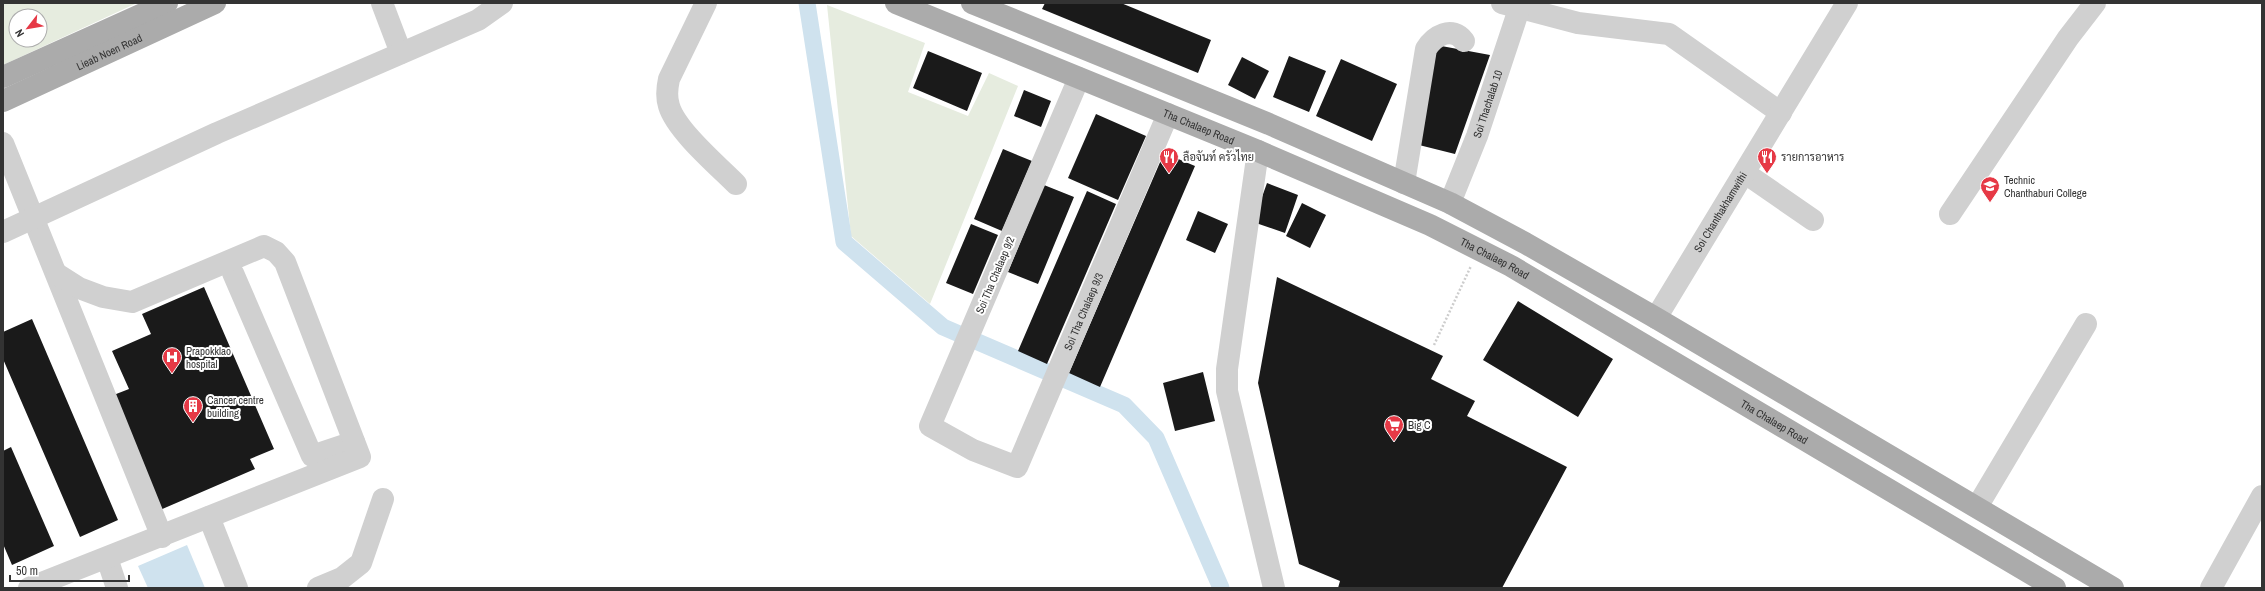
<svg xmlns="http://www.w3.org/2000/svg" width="2265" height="591" font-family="'Archivo Narrow',Sarabun,sans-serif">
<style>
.green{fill:#e6ecdf;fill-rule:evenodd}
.water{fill:#cfe2ee}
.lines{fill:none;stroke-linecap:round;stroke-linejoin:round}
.canal{stroke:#cfe2ee;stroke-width:17}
.building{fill:#1a1a1a}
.path{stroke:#cdcdcd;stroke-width:2.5;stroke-dasharray:2 2;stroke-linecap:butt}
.minor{stroke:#d0d0d0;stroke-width:22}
.major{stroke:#ababab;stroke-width:22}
.labels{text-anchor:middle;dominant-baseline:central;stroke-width:4;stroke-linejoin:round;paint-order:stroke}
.street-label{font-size:11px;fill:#333;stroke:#fff}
.poi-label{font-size:11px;fill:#333;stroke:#fff;text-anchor:start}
</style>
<rect width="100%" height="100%" fill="#fff"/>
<path class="green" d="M3 3H137L3 65ZM16 16H40V40H16Z
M827 5 925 43 908 92 968 116 989 73 1018 86 930 304 851 236Z"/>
<path class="water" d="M187 545 205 588H148L138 566Z"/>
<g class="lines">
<path class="canal" d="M807 3 844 242 943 327 1124 405 1156 438 1221 588"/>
</g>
<path class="building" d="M1045 3H1121L1211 40 1198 73 1042 9Z
M1436 45 1490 55 1455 154 1419 145Z
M928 51 982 73 967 111 913 88Z
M1289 56 1326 71 1309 112 1273 97Z
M1242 57 1269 71 1255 99 1228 85Z
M1341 59 1397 84 1372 141 1316 116Z
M1024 90 1051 101 1041 127 1014 116Z
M1096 114 1146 136 1118 200 1068 178Z
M1003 149 1032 161 1002 231 974 219Z
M1164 153 1195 166 1100 387 1069 373Z
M1267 183 1298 195 1285 233 1253 222Z
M1044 185 1074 197 1038 284 1008 272Z
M1087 191 1116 204 1047 364 1018 351Z
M1302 203 1326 215 1310 248 1286 236Z
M1198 211 1228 224 1215 253 1186 240Z
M971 224 998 235 973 294 946 283Z
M1277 277 1443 356 1431 379 1475 401 1467 416 1567 467 1502 588H1338L1340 581 1299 564 1258 383Z
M204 287 274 449 250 459 255 469 160 510 111 396 129 389 112 351 151 334 142 314Z
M1518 301 1613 359 1578 417 1483 360Z
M32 319 118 520 80 537 3 359V332Z
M1203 372 1215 421 1175 431 1163 383Z
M11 447 54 546 12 565 3 544V451Z"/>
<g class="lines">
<path class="path" d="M1434 345 1471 266"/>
<g class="minor">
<path d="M382 3 401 53"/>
<path d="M706 3 669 79C667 88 666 97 669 106 676 130 717 165 736 184"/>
<path d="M1502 3 1578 23 1669 34 1781 113"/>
<path id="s1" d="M1079 78 930 426 973 450 1017 467 1168 114"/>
<path d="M3 143 162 537"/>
<path d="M1258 151 1227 369V391L1274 588"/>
<path d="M1745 173 1813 220"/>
<path d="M1404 183 1426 49C1434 36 1452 25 1464 41"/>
<path id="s2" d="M1450 203 1477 136 1521 3"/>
<path d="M1950 214 2068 38 2095 3"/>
<path d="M3 232 217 133 478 20 502 3"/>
<path d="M233 273 312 456 354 442"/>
<path id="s3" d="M1656 318 1847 3"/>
<path d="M1977 507 2086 324"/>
<path d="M209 517 237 588"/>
<path d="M107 558 117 588"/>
<path d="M29 588 360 457 285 262 276 252 264 246 132 302 103 297 79 288 57 274"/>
<path d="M318 588 342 578 361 563 383 499"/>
<path d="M2211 588 2262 496"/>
</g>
<g class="major">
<path id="s4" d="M896 3 1258 151 1430 225 1511 266 2055 588"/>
<path d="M972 3 1269 124 1450 203 1525 243 1656 318 2113 588"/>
<path d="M3 77 167 3"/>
<path id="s5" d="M3 101 215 3"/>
</g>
</g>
<defs>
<symbol id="restaurant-pin" viewBox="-11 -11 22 30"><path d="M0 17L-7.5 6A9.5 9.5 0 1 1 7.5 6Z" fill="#e63946" stroke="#fff"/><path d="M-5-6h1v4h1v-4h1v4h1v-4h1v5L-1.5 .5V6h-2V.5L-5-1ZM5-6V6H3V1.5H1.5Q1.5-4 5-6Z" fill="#fff"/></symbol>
<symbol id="university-pin" viewBox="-11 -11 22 30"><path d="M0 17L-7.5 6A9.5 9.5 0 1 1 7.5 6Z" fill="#e63946" stroke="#fff"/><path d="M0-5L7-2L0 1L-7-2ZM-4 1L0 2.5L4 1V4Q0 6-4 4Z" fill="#fff"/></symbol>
<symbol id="hospital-pin" viewBox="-11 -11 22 30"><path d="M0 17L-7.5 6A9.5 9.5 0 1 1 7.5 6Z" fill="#e63946" stroke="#fff"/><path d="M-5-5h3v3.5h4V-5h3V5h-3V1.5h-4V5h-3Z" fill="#fff"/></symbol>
<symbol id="building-pin" viewBox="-11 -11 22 30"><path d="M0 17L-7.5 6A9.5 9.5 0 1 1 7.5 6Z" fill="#e63946" stroke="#fff"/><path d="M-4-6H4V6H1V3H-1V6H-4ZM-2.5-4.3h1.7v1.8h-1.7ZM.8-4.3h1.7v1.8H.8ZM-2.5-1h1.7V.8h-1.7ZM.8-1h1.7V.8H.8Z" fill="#fff"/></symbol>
<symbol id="supermarket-pin" viewBox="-11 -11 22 30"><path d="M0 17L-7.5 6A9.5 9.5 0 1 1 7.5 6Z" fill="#e63946" stroke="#fff"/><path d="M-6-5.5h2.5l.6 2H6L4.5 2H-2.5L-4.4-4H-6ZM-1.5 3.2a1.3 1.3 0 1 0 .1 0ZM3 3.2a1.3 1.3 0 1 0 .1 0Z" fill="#fff"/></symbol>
</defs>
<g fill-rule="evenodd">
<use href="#restaurant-pin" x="1158" y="146" width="22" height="30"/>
<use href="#restaurant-pin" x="1756" y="146" width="22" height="30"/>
<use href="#university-pin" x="1979" y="175" width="22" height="30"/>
<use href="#hospital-pin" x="161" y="346" width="22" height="30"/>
<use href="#building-pin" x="182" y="395" width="22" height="30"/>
<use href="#supermarket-pin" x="1383" y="414" width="22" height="30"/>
</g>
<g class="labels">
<g class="street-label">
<text stroke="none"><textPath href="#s5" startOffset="117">Lieab Noen Road</textPath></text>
<text stroke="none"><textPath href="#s2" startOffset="106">Soi Thachalab 10</textPath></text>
<text stroke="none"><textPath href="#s4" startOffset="327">Tha Chalaep Road</textPath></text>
<text stroke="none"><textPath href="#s3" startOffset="124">Soi Chanthakhamwithi</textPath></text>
<text stroke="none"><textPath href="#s4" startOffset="651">Tha Chalaep Road</textPath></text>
<text transform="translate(995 275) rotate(-67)">Soi Tha Chalaep 9/2</text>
<text stroke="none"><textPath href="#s1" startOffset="644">Soi Tha Chalaep 9/3</textPath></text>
<text stroke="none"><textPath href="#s4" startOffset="975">Tha Chalaep Road</textPath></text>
</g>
<g class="poi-label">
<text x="1183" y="157">ลือจันท์ ครัวไทย</text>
<text x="1781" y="157">รายการอาหาร</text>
<text x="2004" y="180">Technic<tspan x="2004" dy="13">Chanthaburi College</tspan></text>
<text x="186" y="351">Prapokklao<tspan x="186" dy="13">hospital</tspan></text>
<text x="207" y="400">Cancer centre<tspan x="207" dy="13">building</tspan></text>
<text x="1408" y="425">Big C</text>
</g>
</g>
<rect width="2265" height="591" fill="none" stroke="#333333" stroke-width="8"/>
<g transform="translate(28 28) rotate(239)"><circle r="19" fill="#ffffff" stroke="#adadad"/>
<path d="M0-3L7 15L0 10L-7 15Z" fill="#e63946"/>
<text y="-6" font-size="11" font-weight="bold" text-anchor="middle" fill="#333333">N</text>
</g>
<path d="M10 575v6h119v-6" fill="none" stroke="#333333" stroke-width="2"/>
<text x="16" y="575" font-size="12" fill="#333333" stroke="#ffffff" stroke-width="3" paint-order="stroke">50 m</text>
</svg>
